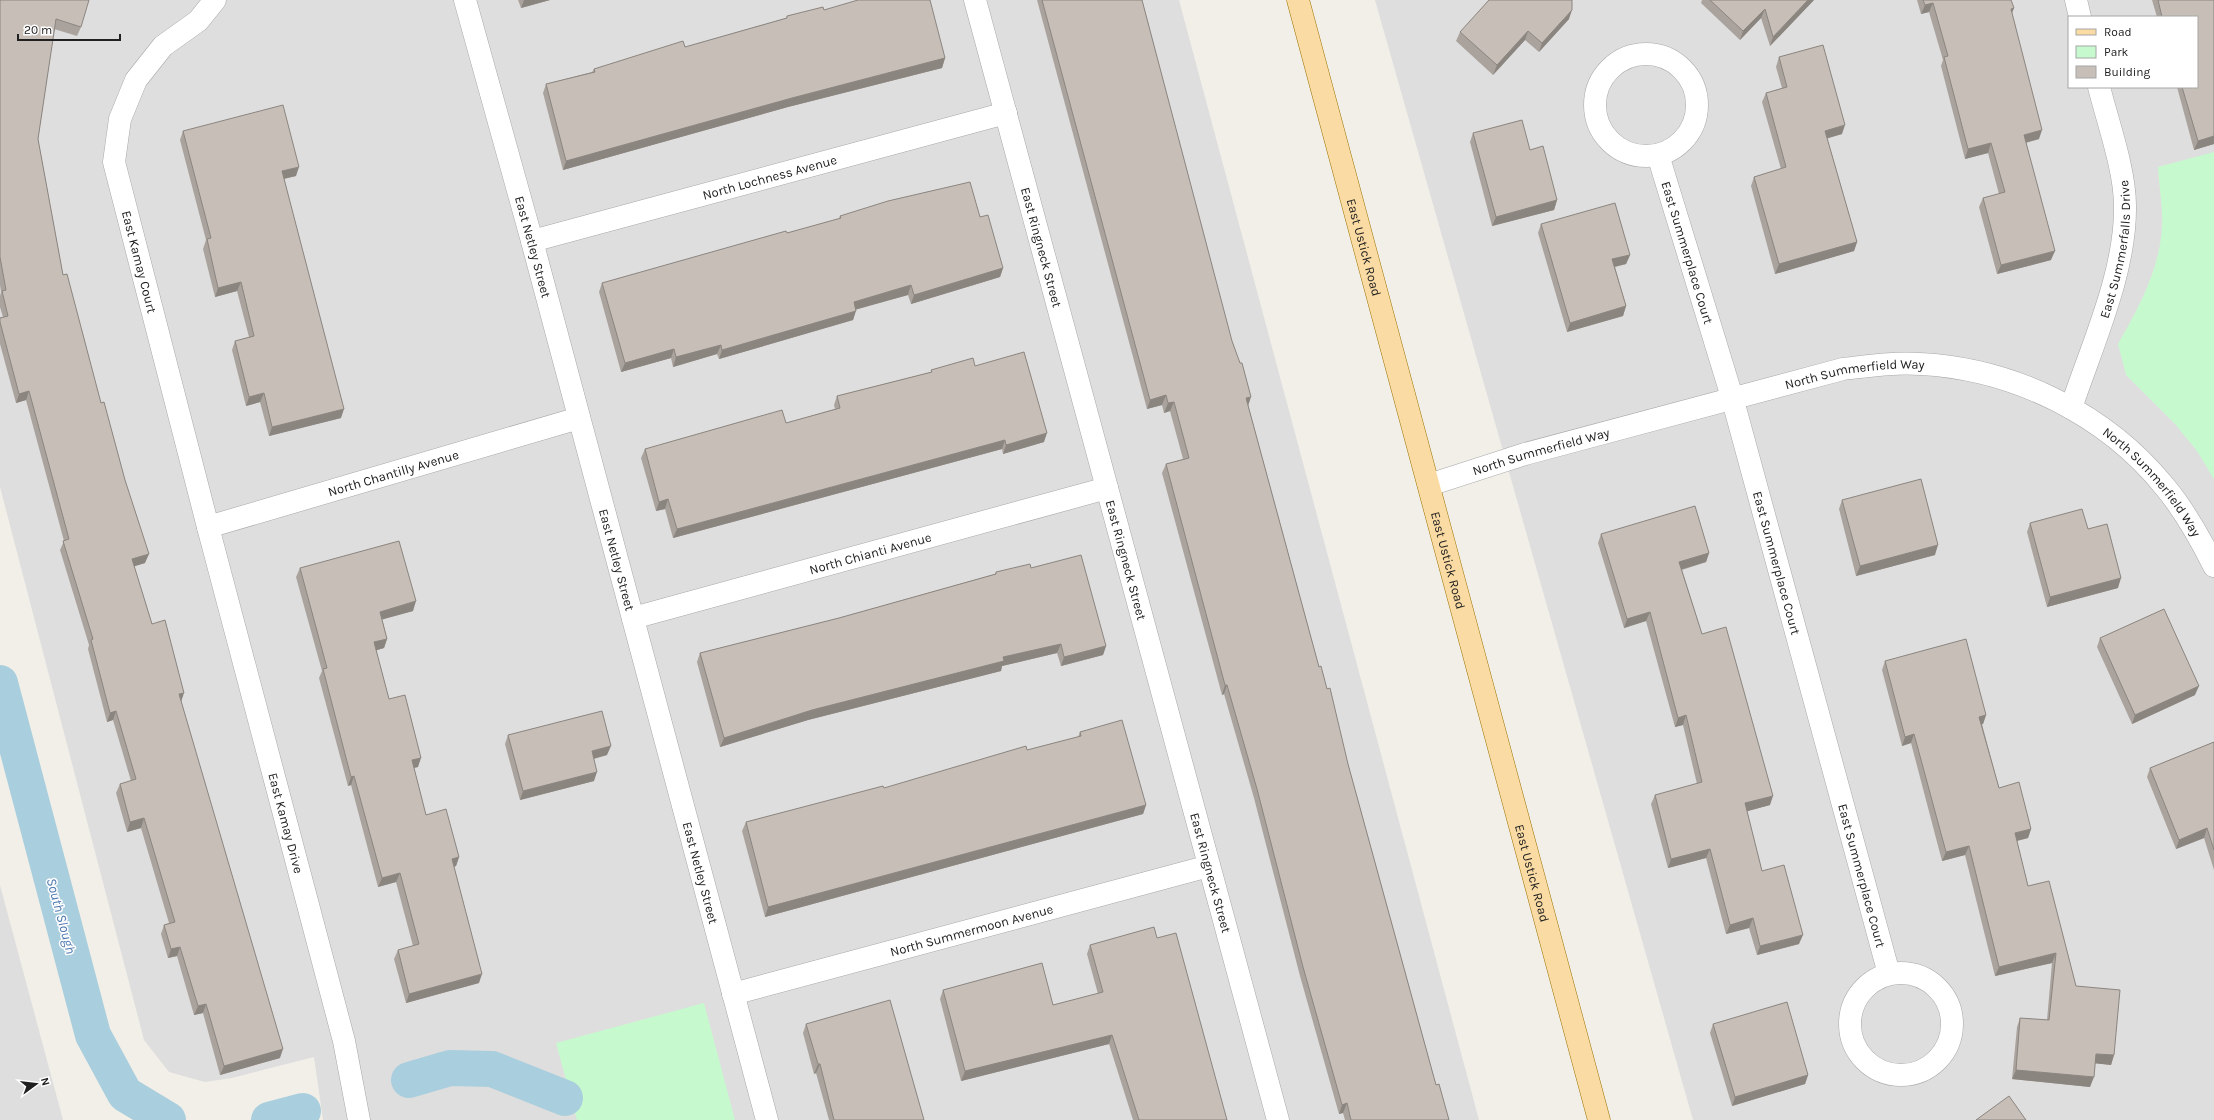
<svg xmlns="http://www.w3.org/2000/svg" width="2214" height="1120" font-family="Karla,sans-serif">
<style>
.residential{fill:#dfdede;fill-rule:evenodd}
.park{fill:#c7f9ce}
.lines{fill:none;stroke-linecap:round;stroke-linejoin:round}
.canal{stroke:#a9cedd;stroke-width:36}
.minor-casing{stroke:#a8a8a8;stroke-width:23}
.major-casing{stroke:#9b7303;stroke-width:23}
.minor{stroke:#fff;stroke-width:22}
.major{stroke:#fadba3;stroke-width:22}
.wall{fill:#aaa39d}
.shaded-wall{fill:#8b8580}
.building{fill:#c6beb7;stroke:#8b8580}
.labels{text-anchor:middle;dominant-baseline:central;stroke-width:3;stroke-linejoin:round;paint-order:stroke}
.street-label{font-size:13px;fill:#212121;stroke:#fff}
.water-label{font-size:14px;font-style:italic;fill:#4e78b0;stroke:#fff}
</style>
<rect width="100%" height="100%" fill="#f1efe8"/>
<path class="residential" d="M0 0H1179L1479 1120H323L314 1057 232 1078 205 1082 169 1072 144 1040 0 487Z
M1375 0H2214V1120H1693ZM2069 17H2197V87H2069Z
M0 885 63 1120H0Z"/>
<path class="park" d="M2214 152V479L2197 451 2175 424 2126 375 2118 344C2139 307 2160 269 2162 226 2163 207 2159 186 2158 167Z
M704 1003 735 1120H577L556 1043Z"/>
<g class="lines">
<path class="canal" d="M0 683 93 1035 125 1094 168 1120
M409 1080 450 1068 492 1069 565 1098
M269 1120 303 1111"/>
<defs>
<g id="minor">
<path id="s1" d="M215 0 198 21 163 46 136 80 120 119 114 162 208 527 344 1041 359 1120"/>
<path id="s2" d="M465 0 532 241 767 1120"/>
<path id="s3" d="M975 0 1278 1120"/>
<path d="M2076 0 2080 17"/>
<circle cx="1646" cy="105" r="51"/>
<path id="s4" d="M1658 155 1732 397 1889 974"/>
<path id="s5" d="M532 241 1006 113"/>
<path id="s6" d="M2071 408C2092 345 2126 272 2125 206 2125 170 2108 123 2099 87"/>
<path id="s7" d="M1429 485 1525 454 1843 369C1869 366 1895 362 1921 364 2014 369 2106 414 2165 487 2185 511 2200 538 2214 566"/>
<path id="s8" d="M208 527 579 418"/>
<path id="s9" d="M633 618 1107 488"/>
<circle cx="1901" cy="1024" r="51"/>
<path id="s10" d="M733 994 1209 866"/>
</g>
<g id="major">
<path id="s11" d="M1298 0 1599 1120"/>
</g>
</defs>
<use href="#minor" class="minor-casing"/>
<use href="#major" class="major-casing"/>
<use href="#minor" class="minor"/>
<use href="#major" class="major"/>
</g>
<path class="wall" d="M0 0 81 27 77 36 54 29 38 139 63 275 101 403 145 563 134 566 152 624 181 701 280 1058 220 1075 203 1013 194 1015 177 956 168 958 161 934 164 925 169 923 141 828 127 832 116 793 120 784 131 781 113 720 107 722 88 649 89 645 60 550 64 541 26 400 16 403 0 344V318L3 317 0 307V296L1 292 0 285Z
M518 0H550L521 8Z
M1037 0H1142L1248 405 1319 667 1327 689 1348 764 1436 1085 1449 1120H1345L1343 1113 1339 1114 1300 976 1254 798 1224 694 1222 695 1162 473 1166 464 1183 459 1170 411 1164 413 1162 405 1147 409Z
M1702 0H1814L1770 46 1761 18 1740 40 1701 3Z
M1917 0H2011L2014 8 2012 13 2039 139 2026 143 2051 260 1997 274 1979 207 1983 198 1999 194 1988 153 1965 159 1941 66 1943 60 1929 12 1921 14Z
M2152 0H2214V144L2194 150 2177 87H2197V17H2157Z
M824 10 945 58 942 68 788 107 563 170 543 93 546 84 592 72 594 69 685 47 786 18 787 16Z
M1569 19 1539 52 1525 40 1493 75 1456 41 1460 32Z
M1779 57 1842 134 1827 138 1857 242 1854 251 1775 274 1751 186 1754 177 1781 169 1762 102 1766 93 1782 88 1776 67Z
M183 131 296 176 284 179 341 418 269 436 260 402 246 406 232 350 235 341 249 337 237 291 215 297 203 249 206 240 180 140Z
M1473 133 1530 150 1557 200 1554 210 1492 226 1470 142Z
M840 216 980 217 1003 268 1000 277 911 304 908 295 856 309 853 320 719 359 717 354 673 367 671 358 621 372 599 292 602 283 839 219Z
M1541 224 1630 255 1626 264 1615 267 1626 306 1623 316 1567 332 1538 233Z
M975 366 1044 442 1003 454 1002 449 673 538 665 509 656 511 641 458 645 449 786 423 835 409 834 405 837 396 931 372V370Z
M1842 500 1935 555 1856 576 1839 509Z
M2030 523 2118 588 2047 607 2027 532Z
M1601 534 1709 553 1706 562 1682 570 1702 634 1770 805 1747 811 1762 871 1799 944 1757 955 1749 928 1726 934 1706 858 1668 868 1651 804 1655 795 1697 784 1683 725 1675 727 1646 621 1624 628 1598 543Z
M300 568 413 611 382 619 387 639 384 648 376 650 389 699 418 767 414 768 426 815 459 857 456 866 454 867 479 983 406 1003 394 959 398 950 413 946 396 882 378 887 351 785 348 786 319 678 322 671 296 577Z
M1031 568 1106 646 1103 655 1061 666 1057 653 1002 666 1001 671 808 720 720 747 697 662 700 653 839 618 995 574 996 572Z
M2100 638 2195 695 2132 724 2097 647Z
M1885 661 1986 715 1983 724H1982L1999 788 2031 829 2028 838 2017 841 2028 886 2076 986 2114 1055 2111 1065 2095 1063 2090 1087 2012 1079 2017 1027 2020 1018 2047 1020 2052 963 1995 976 1965 855 1942 861 1911 743 1902 746 1882 670Z
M1080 732 1146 805 1143 814 765 917 742 831 746 822 884 788 1078 737Z
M508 735 607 755 594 759V781L520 800 505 744Z
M2214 742V870L2204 838 2176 849 2147 777 2150 768Z
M1157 938 1227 1120H1133L1109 1044 961 1081 940 999 943 990 1053 1005 1098 994 1087 954 1090 945Z
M806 1024 924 1120H829L816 1073 814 1074 803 1033Z
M1713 1024 1808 1075 1805 1084 1732 1106 1710 1033Z"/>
<path class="shaded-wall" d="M524 0H550L521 8Z
M1808 0H1814L1770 46 1773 37Z
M1933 3 1929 12 1921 14 1925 5Z
M2014 8 2010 17 2011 9Z
M1765 9 1761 18 1740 40 1743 31Z
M1572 10 1569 19 1539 52 1542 43Z
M1528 31 1525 40 1493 75 1497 65Z
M945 58 942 68 788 107 563 170 566 161 792 98Z
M1845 125 1842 134 1822 140 1825 131Z
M2042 130 2039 139 2020 144 2024 135Z
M2214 136V144L2194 150 2198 141Z
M1991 143 1988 153 1965 159 1968 149Z
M299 167 296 176 278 180 282 171Z
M1557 200 1554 210 1492 226 1496 217Z
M1857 242 1854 251 1775 274 1779 264Z
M2055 251 2051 260 1997 274 2001 265Z
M1630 255 1626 264 1609 268 1612 259Z
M1003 268 1000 277 911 304 914 295Z
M241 282 237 291 215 297 218 288Z
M911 285 908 295 851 311 854 302Z
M1626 306 1623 316 1567 332 1570 323Z
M856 311 853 320 719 359 722 350Z
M721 345 717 354 673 367 676 357Z
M674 349 671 358 621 372 625 363Z
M29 391 26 400 16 403 19 394Z
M264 393 260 402 246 406 249 397Z
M1166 395 1162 405 1147 409 1150 400Z
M1251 397 1248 406 1246 398Z
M1174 402 1170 411 1164 413 1168 403Z
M344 409 341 418 269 436 272 427Z
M1047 433 1044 442 1003 454 1006 445Z
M1005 440 1002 449 673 538 677 529Z
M668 499 665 509 656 511 659 502Z
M1938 545 1935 555 1856 576 1860 566Z
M1709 553 1706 562 1676 571 1679 562Z
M149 554 145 563 129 568 132 559Z
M2121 578 2118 588 2047 607 2050 597Z
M416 601 413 611 377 621 380 612Z
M1650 612 1646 621 1624 628 1627 619Z
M387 639 384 648 371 652 374 642Z
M1061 644 1057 653 1002 666 1001 671 808 720 720 747 724 738 812 710 1003 657Z
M1106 646 1103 655 1061 666 1064 657Z
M1225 685H1227L1224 694 1222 695Z
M2199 686 2195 695 2132 724 2135 715Z
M184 693 181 702 179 694Z
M116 711 113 720 107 722 110 713Z
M1686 715 1683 725 1675 727 1678 718Z
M1986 715 1983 724 1976 726 1979 717Z
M1914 734 1911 743 1902 746 1905 737Z
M611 746 607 755 588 760 592 751Z
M421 758 418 767 408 769 412 760Z
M597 772 594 781 520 800 523 791Z
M354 776 351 785 348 786 351 777Z
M1773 796 1770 805 1741 813 1745 803Z
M1146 805 1143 814 765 917 768 907Z
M144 818 141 828 127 832 130 822Z
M2207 828 2204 838 2176 849 2179 840Z
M2031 829 2028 838 2012 842 2015 833Z
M1969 846 1965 855 1942 861 1946 852Z
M1710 849 1706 858 1668 868 1671 859Z
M459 857 456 866 448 868 452 859Z
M400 873 396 882 378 887 382 878Z
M1753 918 1749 928 1726 934 1730 925Z
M1803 935 1799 944 1757 955 1760 946Z
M180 947 177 956 168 958 171 949Z
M2056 953 2052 963 1995 976 1999 967Z
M482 974 479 983 406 1003 409 994Z
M206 1004 203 1013 194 1015 198 1006Z
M1112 1035 1109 1044 961 1081 965 1071Z
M283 1049 280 1058 220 1075 224 1066Z
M2096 1054 2114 1055 2111 1065 2092 1063Z
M818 1064H820L816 1073 814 1074Z
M2016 1070 2094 1077 2090 1087 2012 1079Z
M1808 1075 1805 1084 1732 1106 1735 1097Z
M1347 1103 1343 1113 1339 1114 1342 1105Z"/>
<path class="building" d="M0 0H89L81 27 56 19 38 139 63 275 67 274 101 403 104 402 125 480 149 554 132 559 152 624 165 620 184 693 179 694 283 1049 224 1066 206 1004 198 1006 180 947 171 949 164 925 175 922 144 818 130 822 120 784 136 779 116 711 110 713 91 640 93 639 63 541 69 539 29 391 19 394 0 322V318L8 316 2 291 6 290 0 257Z
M858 0H930L945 58 792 98 566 161 546 84 595 72 594 69 683 41 685 47 787 18V16L823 7 824 10Z
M1042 0H1142L1232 341 1240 363H1242L1251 397 1246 398 1319 667 1321 666 1327 689 1330 688 1348 764 1436 1085 1439 1084 1449 1120H1351L1347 1103 1342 1105 1303 967 1257 789 1227 685H1225L1166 464 1189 458 1174 402 1168 403 1166 395 1150 400Z
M1489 0H1572V10L1542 43 1528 31 1497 65 1460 32Z
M1710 0H1808L1773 37 1765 9 1743 31Z
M1923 0H2011L2014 8 2011 9 2042 130 2024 135 2055 251 2001 265 1983 198 2005 192 1991 143 1968 149 1944 57 1948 56 1933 3 1925 5Z
M2158 0H2214V136L2198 141 2182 87H2197V17H2162Z
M1823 45 1845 125 1825 131 1857 242 1779 264 1754 177 1786 167 1766 93 1787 87 1779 57Z
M283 105 299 167 282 171 344 409 272 427 264 393 249 397 235 341 254 336 241 282 218 288 207 239 211 238 183 131Z
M1522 120 1530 150 1543 146 1557 200 1496 217 1473 133Z
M970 182 980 217 988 215 1003 268 914 295 911 285 854 302 856 311 722 350 721 345 676 357 674 349 625 363 602 283 786 231 787 233 841 218 840 216 888 201Z
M1615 203 1630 255 1612 259 1626 306 1570 323 1541 224Z
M1024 352 1047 433 1006 445 1005 440 677 529 668 499 659 502 645 449 782 410 786 423 840 408 837 396 932 372 931 370 973 358 975 366Z
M1921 479 1938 545 1860 566 1842 500Z
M1695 506 1709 553 1679 562 1702 634 1726 627 1773 796 1745 803 1762 871 1784 865 1803 935 1760 946 1753 918 1730 925 1710 849 1671 859 1655 795 1702 782 1686 715 1678 718 1650 612 1627 619 1601 534Z
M2082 509 2088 529 2107 524 2121 578 2050 597 2030 523Z
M399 541 416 601 380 612 387 639 374 642 389 699 405 695 421 758 412 760 426 815 446 809 459 857 452 859 482 974 409 994 398 950 419 944 400 873 382 878 354 776 351 777 323 669 327 668 300 568Z
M1081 555 1106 646 1064 657 1061 644 1003 657 1004 661 812 710 724 738 700 653 839 618 996 574V572L1030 564 1031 568Z
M2164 609 2199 686 2135 715 2100 638Z
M1966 639 1986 715 1979 717 1999 788 2019 782 2031 829 2015 833 2028 886 2049 881 2076 986 2120 990 2114 1055 2096 1054 2094 1077 2016 1070 2020 1018 2049 1020 2056 953 1999 967 1969 846 1946 852 1914 734 1905 737 1885 661Z
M602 711 611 746 592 751 597 772 523 791 508 735Z
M1122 720 1146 805 768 907 746 822 883 786 884 788 1026 746 1027 750 1081 736 1080 732Z
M2214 742V850L2207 828 2179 840 2150 768Z
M1154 927 1157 938 1176 933 1227 1120H1139L1112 1035 965 1071 943 990 1042 963 1053 1005 1103 992 1090 945Z
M890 1000 924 1120H834L820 1064H818L806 1024Z
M1787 1002 1808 1075 1735 1097 1713 1024Z
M2009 1096 2026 1120H1976Z"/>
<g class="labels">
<g class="street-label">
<text stroke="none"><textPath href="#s5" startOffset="246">North Lochness Avenue</textPath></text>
<text stroke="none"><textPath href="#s2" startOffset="256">East Netley Street</textPath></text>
<text stroke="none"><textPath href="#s3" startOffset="256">East Ringneck Street</textPath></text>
<text stroke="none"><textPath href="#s11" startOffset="256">East Ustick Road</textPath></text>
<text stroke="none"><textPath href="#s6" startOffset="166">East Summerfalls Drive</textPath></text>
<text stroke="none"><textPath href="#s4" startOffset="102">East Summerplace Court</textPath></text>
<text stroke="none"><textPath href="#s1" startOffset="302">East Kamay Court</textPath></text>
<text stroke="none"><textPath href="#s7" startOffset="441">North Summerfield Way</textPath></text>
<text stroke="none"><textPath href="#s7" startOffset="117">North Summerfield Way</textPath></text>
<text stroke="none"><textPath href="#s8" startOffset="193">North Chantilly Avenue</textPath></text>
<text stroke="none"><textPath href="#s7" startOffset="777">North Summerfield Way</textPath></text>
<text stroke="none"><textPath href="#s9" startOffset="246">North Chianti Avenue</textPath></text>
<text stroke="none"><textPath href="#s2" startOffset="580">East Netley Street</textPath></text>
<text stroke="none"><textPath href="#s3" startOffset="580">East Ringneck Street</textPath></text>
<text stroke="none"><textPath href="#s11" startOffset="580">East Ustick Road</textPath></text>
<text stroke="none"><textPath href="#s4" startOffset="425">East Summerplace Court</textPath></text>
<text stroke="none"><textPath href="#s1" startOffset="882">East Kamay Drive</textPath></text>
<text stroke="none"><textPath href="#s2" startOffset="904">East Netley Street</textPath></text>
<text stroke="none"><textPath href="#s3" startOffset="904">East Ringneck Street</textPath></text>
<text stroke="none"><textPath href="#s11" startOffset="904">East Ustick Road</textPath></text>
<text stroke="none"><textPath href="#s4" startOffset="749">East Summerplace Court</textPath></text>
<text stroke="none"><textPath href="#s10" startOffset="247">North Summermoon Avenue</textPath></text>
</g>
<g class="water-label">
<text transform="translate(61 916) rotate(75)">South Slough</text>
</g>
</g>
<rect x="2068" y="16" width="130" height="72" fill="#ffffff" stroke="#a6a6a6"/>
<rect x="2076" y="29" width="20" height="6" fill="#fadba3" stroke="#a6a6a6"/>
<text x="2104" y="36" font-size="12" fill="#212121">Road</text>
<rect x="2076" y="46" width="20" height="12" fill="#c7f9ce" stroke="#a6a6a6"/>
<text x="2104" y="56" font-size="12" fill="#212121">Park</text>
<rect x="2076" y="66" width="20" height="12" fill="#c6beb7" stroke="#a6a6a6"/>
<text x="2104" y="76" font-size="12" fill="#212121">Building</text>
<g transform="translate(36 1084) rotate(75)" stroke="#ffffff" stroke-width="3" paint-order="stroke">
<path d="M0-3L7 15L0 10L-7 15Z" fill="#212121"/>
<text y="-6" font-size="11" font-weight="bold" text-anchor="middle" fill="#212121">N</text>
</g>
<path d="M18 34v6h102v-6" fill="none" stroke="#212121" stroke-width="2"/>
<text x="24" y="34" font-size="12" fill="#212121" stroke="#ffffff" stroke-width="3" paint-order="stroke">20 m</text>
</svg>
